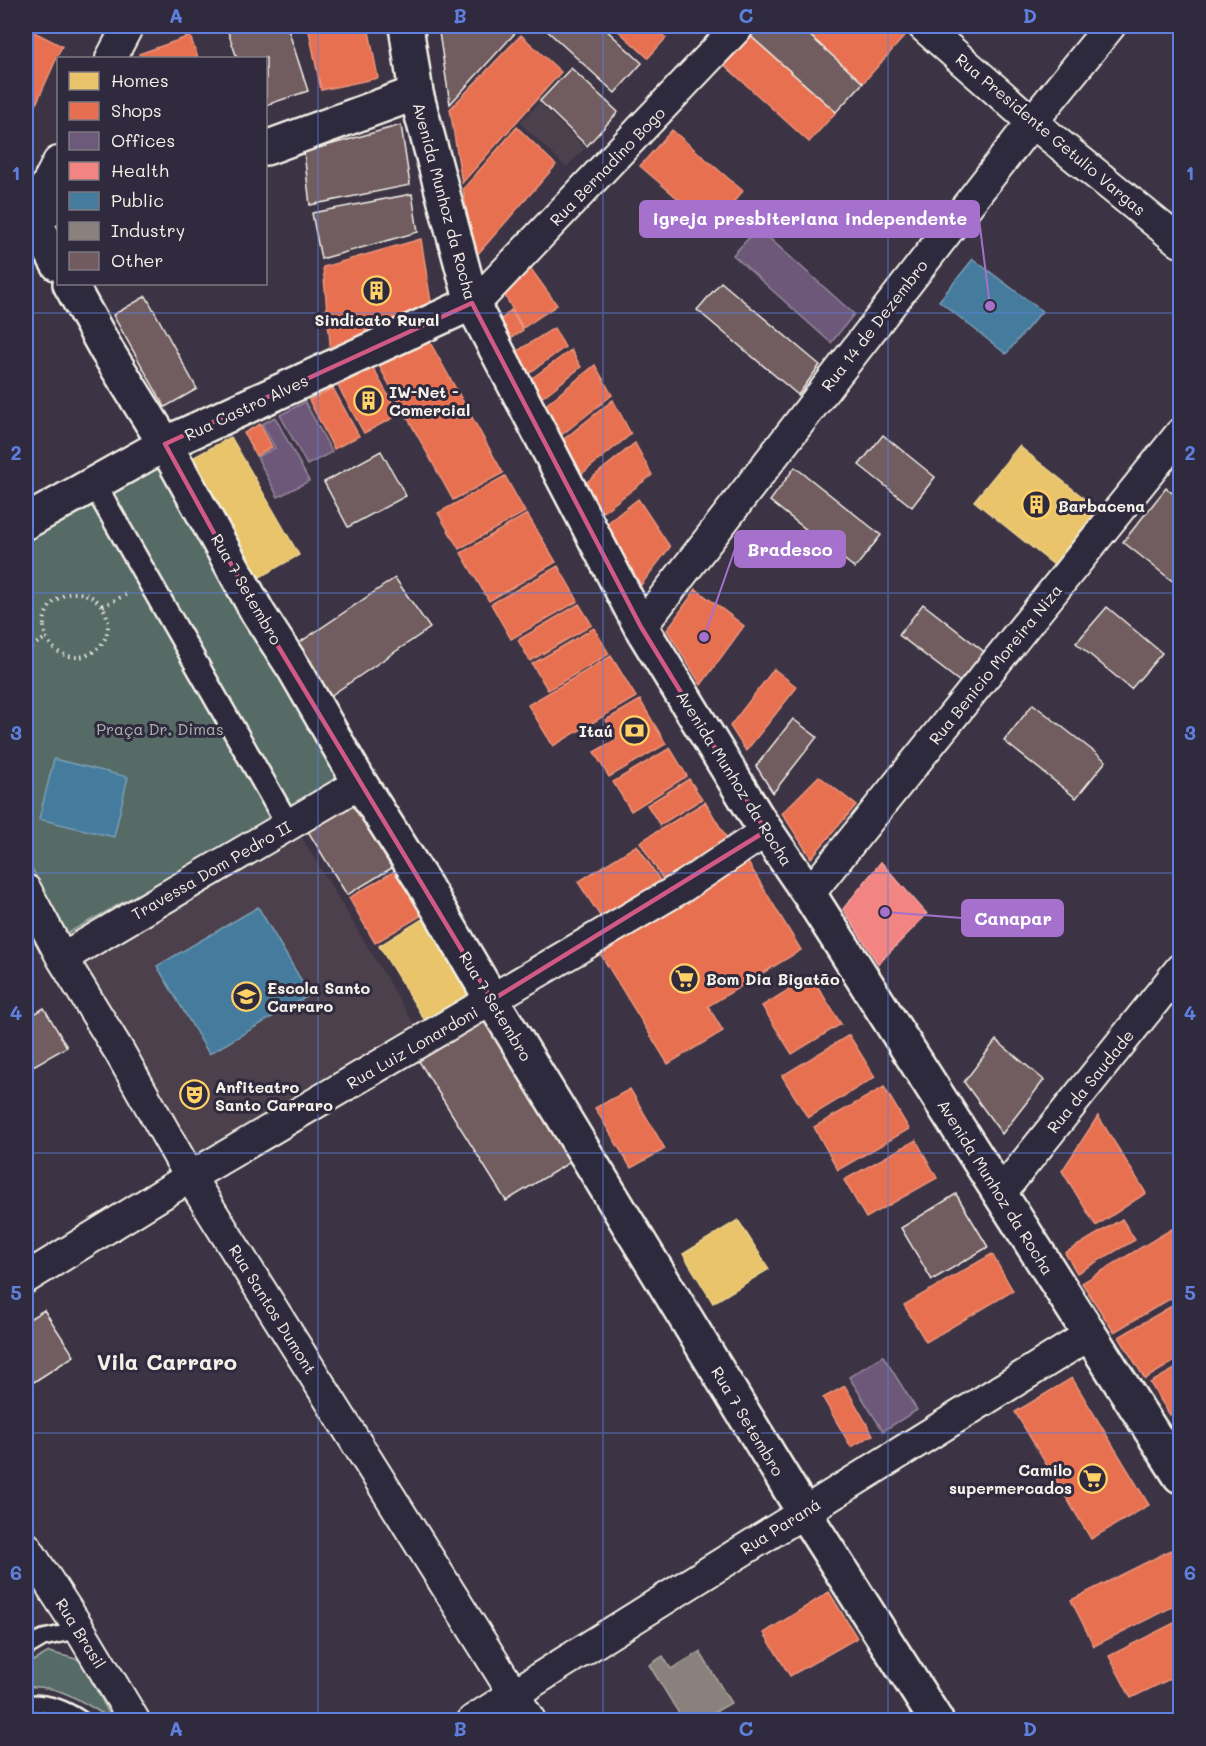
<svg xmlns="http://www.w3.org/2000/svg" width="1206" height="1746" font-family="Mali,sans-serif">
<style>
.built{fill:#4c404c}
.green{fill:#566b66;stroke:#a5aea7;stroke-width:1.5}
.homes{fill:#e9c46a;stroke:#ecd290;stroke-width:1.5}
.shops{fill:#e76f51;stroke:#eb967e;stroke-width:1.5}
.offices{fill:#6d597a;stroke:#96879b;stroke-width:1.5}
.health{fill:#f28482;stroke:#f3a5a1;stroke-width:1.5}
.public{fill:#457b9d;stroke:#7a9eb4;stroke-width:1.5}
.industry{fill:#8a817c;stroke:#aaa39c;stroke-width:1.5}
.building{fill:#715b60;stroke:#f4f1e8;stroke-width:1.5}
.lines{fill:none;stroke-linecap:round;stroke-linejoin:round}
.service-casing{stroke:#f4f1e8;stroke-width:20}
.pedestrian-casing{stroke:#f4f1e8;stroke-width:27}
.minor-casing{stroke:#f4f1e8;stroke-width:34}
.tertiary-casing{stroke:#f4f1e8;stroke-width:38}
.secondary-casing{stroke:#f4f1e8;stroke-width:38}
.path{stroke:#f4f1e8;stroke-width:4;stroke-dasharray:1.5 4.5;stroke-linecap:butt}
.service{stroke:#2f2a3d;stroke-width:15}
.pedestrian{stroke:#2f2a3d;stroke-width:22}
.minor{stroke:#2f2a3d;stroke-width:30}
.tertiary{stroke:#2f2a3d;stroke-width:33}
.secondary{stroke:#2f2a3d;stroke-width:33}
.marked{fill:none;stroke:#d15985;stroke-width:4.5;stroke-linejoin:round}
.grid{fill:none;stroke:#5e7fdd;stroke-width:1.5;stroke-opacity:0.55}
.labels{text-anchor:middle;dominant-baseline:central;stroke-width:6;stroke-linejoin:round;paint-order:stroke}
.street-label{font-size:16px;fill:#f4f1e8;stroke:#2f2a3d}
.poi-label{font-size:16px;font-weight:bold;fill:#f4f1e8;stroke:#2f2a3d;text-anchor:start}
.park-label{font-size:16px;fill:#adb5ae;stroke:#2f2a3d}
.district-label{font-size:22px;font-weight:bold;fill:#f4f1e8;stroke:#2f2a3d}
.leader{fill:none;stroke:#a571cd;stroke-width:2}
.callout-dot{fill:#a571cd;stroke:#2f2a3d;stroke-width:2}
.callout{fill:#a571cd;stroke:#a571cd;stroke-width:2}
.callout-label{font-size:18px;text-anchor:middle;font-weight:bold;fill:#fff}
.neatline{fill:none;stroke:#5e7fdd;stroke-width:2}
.grid-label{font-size:20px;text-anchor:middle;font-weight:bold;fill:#5e7fdd}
</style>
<rect width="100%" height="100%" fill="#3c3444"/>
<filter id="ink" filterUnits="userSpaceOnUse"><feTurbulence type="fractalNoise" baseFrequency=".0167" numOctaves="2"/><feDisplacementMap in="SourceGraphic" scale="12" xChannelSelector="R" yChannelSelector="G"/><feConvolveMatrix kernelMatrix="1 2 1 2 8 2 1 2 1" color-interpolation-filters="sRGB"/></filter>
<g filter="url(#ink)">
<path class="built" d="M539 103 585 148 566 167 520 123Z
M299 833 419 1032 189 1162 73 961Z"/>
<path class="green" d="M163 457 345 779 68 933 26 858V534Z
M49 1652 80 1660 112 1719C81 1702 63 1685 26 1687V1665Z"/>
<path class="homes" d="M231 437 299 555 253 581 185 462Z
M1019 446 1099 510 1054 565 974 501Z
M424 918 473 997 427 1024 379 946Z
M738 1220 769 1269 713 1303 683 1254Z"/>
<path class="shops" d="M308 26H368L378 78 321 90Z
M613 26H652L666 38 648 58Z
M799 26H903L909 31 863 83Z
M26 28 62 46 29 120 26 121Z
M746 32 836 112 809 142 720 61Z
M521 35 561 72 462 183 450 109Z
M190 36 198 58H141L139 54Z
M517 127 556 165 475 257 463 189Z
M672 130 743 191 711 227 640 166Z
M421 239 433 315 331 354 323 267Z
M531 269 557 305 523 328 504 294Z
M511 310 523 330 505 342 497 324Z
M554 328 565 347 524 377 511 355Z
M427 337 503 473 453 500 378 364Z
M571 350 581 367 539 400 528 381Z
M595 365 612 395 559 437 542 408Z
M373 368 399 415 364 433 338 386Z
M333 388 359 436 334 449 309 400Z
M613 400 631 434 578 477 558 444Z
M260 424 272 447 256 456 244 433Z
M635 443 652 475 599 515 582 486Z
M505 476 525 512 459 549 438 513Z
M638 499 670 547 641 585 605 525Z
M527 514 556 562 489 601 461 553Z
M558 566 578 601 511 639 491 604Z
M696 589 744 626 701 685 667 630Z
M579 604 592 625 530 661 518 640Z
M594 628 609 654 548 690 532 664Z
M611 656 636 697 553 746 528 705Z
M774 669 797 687 746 751 730 726Z
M640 700 666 744 609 777 594 752 617 739 606 720Z
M670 748 687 776 631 811 613 782Z
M819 776 856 805 811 858 782 813Z
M689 779 702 799 660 825 647 805Z
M705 802 732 847 667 886 640 842Z
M637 845 665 888 606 925 578 882Z
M747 861 801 950 708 1006 723 1031 668 1064 598 950Z
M396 870 422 915 375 943 349 898Z
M811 976 841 1024 792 1054 762 1006Z
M849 1035 875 1077 808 1118 782 1076Z
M884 1087 909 1129 838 1170 814 1127Z
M630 1089 665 1149 631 1168 595 1108Z
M1098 1116 1146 1193 1096 1226 1062 1171Z
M916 1140 937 1178 866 1218 844 1180Z
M1122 1219 1135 1240 1077 1273 1065 1253Z
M1180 1224V1293L1114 1332 1082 1283Z
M992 1254 1013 1291 926 1342 904 1305Z
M1180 1301V1358L1145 1379 1119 1337Z
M1180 1366V1409L1170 1415 1150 1383Z
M1072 1378 1149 1505 1091 1539 1015 1412Z
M845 1386 873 1435 851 1447 823 1398Z
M1175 1548 1180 1559V1603L1094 1646 1071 1600Z
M829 1592 857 1638 790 1676 764 1633Z
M1180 1620V1674L1131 1698 1109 1656Z"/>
<path class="offices" d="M758 228 854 314 831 343 733 255Z
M305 402 332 452 307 465 280 415Z
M275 417 309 481 278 497 257 457 275 448 262 424Z
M883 1356 917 1410 883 1431 849 1377Z"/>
<path class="health" d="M881 862 927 914 878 964 843 909Z"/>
<path class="public" d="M973 259 1042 311 1006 354 939 301Z
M54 759 128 777 114 837 39 819Z
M258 907 310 995 209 1054 157 966Z"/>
<path class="industry" d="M700 1652 731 1703 701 1720H683L649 1665 663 1656 671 1669Z"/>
<path class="building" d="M226 26H287L308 91 266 105V58H237Z
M438 26H512L517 31 450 104Z
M542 26H602L642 63 615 93Z
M752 26H799L863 83 836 112 746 32Z
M571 68 618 112 587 146 540 101Z
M401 125 410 185 310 205 304 152Z
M412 194 418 232 321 259 312 213Z
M721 282 820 365 798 395 697 310Z
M146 296 197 389 165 407 113 315Z
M883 435 935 477 912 507 859 465Z
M381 451 406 496 348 527 324 482Z
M795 467 881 535 855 568 770 501Z
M1166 488 1180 499V587L1123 542Z
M395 578 430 628 330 696 296 645Z
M923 604 987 654 964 685 899 635Z
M1107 607 1162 653 1131 689 1076 643Z
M1033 704 1106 761 1076 798 1004 741Z
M793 719 817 737 773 793 756 766Z
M351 801 392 868 347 895 306 828Z
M44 1008 67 1047 26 1070V1019Z
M488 1015 577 1158 506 1201 417 1058Z
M996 1040 1044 1080 1002 1134 964 1082Z
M956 1194 988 1247 932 1280 901 1228Z
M44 1310 74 1356 26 1387V1321Z"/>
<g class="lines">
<defs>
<path id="service" d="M26 1648 43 1638 80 1630
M26 1703C48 1702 64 1708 82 1720"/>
<path id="pedestrian" d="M94 484 288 825"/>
<path id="minor" d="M923 26 1032 122 1180 242
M111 58 128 26
M31 215 58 162
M472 303 482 296 524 252 739 26
M641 627 1032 122 1110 26
M26 890 62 958 119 1051 190 1177 530 1720
M809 894 1180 434
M62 958 360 783
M1000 1194 1180 969
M26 1278 190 1177 684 886 766 831
M26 1547 80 1630 134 1720
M473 1720C677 1590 884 1463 1089 1335"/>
<path id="tertiary" d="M31 215 58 264
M70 284 107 351 165 444 258 613 295 670 360 783 424 884 492 1000 803 1511 936 1720"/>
<path id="secondary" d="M406 26 416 93 472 303 641 627 760 822 809 894 1180 1476
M266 148 416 93
M26 217 58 207
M26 522 165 444 472 303"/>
</defs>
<use href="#service" class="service-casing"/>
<use href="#pedestrian" class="pedestrian-casing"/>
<use href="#minor" class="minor-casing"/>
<use href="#tertiary" class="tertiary-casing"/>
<use href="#secondary" class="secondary-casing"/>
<path class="path" d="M44 625a32 32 0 1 1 64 0a32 32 0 1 1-64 0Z
M103 606 129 593
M26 649 46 638"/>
<use href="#service" class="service"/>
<use href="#pedestrian" class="pedestrian"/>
<use href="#minor" class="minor"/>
<use href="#tertiary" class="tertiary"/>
<use href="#secondary" class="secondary"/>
</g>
</g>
<path class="marked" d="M472 303 641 627 766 831 492 1000 258 613 165 444Z"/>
<path class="grid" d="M318 26V1720M603 26V1720M888 26V1720M26 313H1180M26 593H1180M26 873H1180M26 1153H1180M26 1433H1180"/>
<defs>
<symbol id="building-ring" viewBox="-11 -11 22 22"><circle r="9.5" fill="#2f2a3d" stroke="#ffd166" stroke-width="1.5"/><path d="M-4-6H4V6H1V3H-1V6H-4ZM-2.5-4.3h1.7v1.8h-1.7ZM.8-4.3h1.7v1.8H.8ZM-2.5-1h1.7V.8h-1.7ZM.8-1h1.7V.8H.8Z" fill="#ffd166"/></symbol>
<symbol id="bank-ring" viewBox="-11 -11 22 22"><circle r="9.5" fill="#2f2a3d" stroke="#ffd166" stroke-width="1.5"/><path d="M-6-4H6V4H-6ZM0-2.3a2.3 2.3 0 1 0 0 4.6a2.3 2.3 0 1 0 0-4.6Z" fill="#ffd166"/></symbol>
<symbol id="supermarket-ring" viewBox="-11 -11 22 22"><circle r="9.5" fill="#2f2a3d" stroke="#ffd166" stroke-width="1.5"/><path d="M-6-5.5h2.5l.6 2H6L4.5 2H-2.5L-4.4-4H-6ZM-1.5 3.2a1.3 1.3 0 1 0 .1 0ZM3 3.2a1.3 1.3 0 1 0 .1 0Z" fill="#ffd166"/></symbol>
<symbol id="school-ring" viewBox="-11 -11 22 22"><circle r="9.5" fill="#2f2a3d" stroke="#ffd166" stroke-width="1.5"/><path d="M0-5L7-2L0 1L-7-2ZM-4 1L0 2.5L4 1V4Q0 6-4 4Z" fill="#ffd166"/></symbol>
<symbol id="theatre-ring" viewBox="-11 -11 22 22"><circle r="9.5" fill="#2f2a3d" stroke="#ffd166" stroke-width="1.5"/><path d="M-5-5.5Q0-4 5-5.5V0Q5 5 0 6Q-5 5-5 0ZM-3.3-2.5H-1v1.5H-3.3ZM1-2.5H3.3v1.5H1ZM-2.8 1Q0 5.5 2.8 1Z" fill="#ffd166"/></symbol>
</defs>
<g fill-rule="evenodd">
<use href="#building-ring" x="360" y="274" width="33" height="33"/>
<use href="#building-ring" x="352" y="384" width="33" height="33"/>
<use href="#building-ring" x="1020" y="488" width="33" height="33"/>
<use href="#bank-ring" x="618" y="714" width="33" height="33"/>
<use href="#supermarket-ring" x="668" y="962" width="33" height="33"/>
<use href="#school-ring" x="230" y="980" width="33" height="33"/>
<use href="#theatre-ring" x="178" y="1078" width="33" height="33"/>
<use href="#supermarket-ring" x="1076" y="1462" width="33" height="33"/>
</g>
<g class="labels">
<g class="street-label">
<text transform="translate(1051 134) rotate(40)">Rua Presidente Getulio Vargas</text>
<text transform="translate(607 166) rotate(-46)">Rua Bernadino Bogo</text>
<text transform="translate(445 201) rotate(75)">Avenida Munhoz da Rocha</text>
<text transform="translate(874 325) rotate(-52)">Rua 14 de Dezembro</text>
<text transform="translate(246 407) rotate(-25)">Rua Castro Alves</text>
<text transform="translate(247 589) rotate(60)">Rua 7 Setembro</text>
<text transform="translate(995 664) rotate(-51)">Rua Benicio Moreira Niza</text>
<text transform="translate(735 778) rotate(58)">Avenida Munhoz da Rocha</text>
<text transform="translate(211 870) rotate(-30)">Travessa Dom Pedro II</text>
<text transform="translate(496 1006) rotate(59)">Rua 7 Setembro</text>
<text transform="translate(412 1047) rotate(-30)">Rua Luiz Lonardoni</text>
<text transform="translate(1090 1081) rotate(-51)">Rua da Saudade</text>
<text transform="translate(996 1187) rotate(58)">Avenida Munhoz da Rocha</text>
<text transform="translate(273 1309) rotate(58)">Rua Santos Dumont</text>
<text transform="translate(748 1421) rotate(59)">Rua 7 Setembro</text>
<text transform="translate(780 1526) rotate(-32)">Rua Paraná</text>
<text transform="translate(81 1633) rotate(58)">Rua Brasil</text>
</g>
<g class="poi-label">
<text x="377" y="319" text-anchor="middle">Sindicato Rural</text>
<text x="389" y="391">IW-Net -<tspan x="389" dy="18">Comercial</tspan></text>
<text x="1058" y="505">Barbacena</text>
<text x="613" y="730" text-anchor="end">Itaú</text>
<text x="706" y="978">Bom Dia Bigatão</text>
<text x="267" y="987">Escola Santo<tspan x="267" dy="18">Carraro</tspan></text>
<text x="215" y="1086">Anfiteatro<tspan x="215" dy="18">Santo Carraro</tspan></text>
<text x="1072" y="1469" text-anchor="end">Camilo<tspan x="1072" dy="18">supermercados</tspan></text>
</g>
<g class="park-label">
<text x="160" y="728">Praça Dr. Dimas</text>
</g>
<g class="district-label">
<text x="167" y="1361">Vila Carraro</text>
</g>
</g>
<path class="leader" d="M990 306L979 219M704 637L735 549M885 912L962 918"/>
<g class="callout-dot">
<circle cx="990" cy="306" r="6"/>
<circle cx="704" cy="637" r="6"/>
<circle cx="885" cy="912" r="6"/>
</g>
<g class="callout">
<rect x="640" y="201" width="339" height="36" rx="6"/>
<rect x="735" y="531" width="110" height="36" rx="6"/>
<rect x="962" y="900" width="101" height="36" rx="6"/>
</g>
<g class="callout-label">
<text x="810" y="225">igreja presbiteriana independente</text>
<text x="790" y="556">Bradesco</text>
<text x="1013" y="925">Canapar</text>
</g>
<rect width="1206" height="1746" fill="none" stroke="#2f2a3d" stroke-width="66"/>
<rect x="57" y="57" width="210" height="228" fill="#2f2a3d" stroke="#7e7a81" stroke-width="1.5"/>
<rect x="69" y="72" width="30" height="18" fill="#e9c46a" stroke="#7e7a81" stroke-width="1.5"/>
<text x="111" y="87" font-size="18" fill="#f4f1e8">Homes</text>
<rect x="69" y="102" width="30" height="18" fill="#e76f51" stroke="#7e7a81" stroke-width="1.5"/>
<text x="111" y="117" font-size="18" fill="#f4f1e8">Shops</text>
<rect x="69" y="132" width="30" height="18" fill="#6d597a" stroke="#7e7a81" stroke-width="1.5"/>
<text x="111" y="147" font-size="18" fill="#f4f1e8">Offices</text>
<rect x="69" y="162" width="30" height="18" fill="#f28482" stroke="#7e7a81" stroke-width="1.5"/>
<text x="111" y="177" font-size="18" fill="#f4f1e8">Health</text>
<rect x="69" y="192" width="30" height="18" fill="#457b9d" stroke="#7e7a81" stroke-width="1.5"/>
<text x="111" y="207" font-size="18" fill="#f4f1e8">Public</text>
<rect x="69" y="222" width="30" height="18" fill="#8a817c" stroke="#7e7a81" stroke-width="1.5"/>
<text x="111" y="237" font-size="18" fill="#f4f1e8">Industry</text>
<rect x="69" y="252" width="30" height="18" fill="#715b60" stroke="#7e7a81" stroke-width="1.5"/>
<text x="111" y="267" font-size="18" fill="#f4f1e8">Other</text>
<rect x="33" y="33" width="1140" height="1680" class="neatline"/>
<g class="grid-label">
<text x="176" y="23">A</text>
<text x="460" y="23">B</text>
<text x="746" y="23">C</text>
<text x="1030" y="23">D</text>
<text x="16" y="180">1</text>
<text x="1190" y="180">1</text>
<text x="16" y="460">2</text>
<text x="1190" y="460">2</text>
<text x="16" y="740">3</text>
<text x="1190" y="740">3</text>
<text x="16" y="1020">4</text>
<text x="1190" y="1020">4</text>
<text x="16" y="1300">5</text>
<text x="1190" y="1300">5</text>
<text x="16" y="1580">6</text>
<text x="1190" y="1580">6</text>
<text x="176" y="1736">A</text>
<text x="460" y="1736">B</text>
<text x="746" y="1736">C</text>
<text x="1030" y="1736">D</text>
</g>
</svg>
